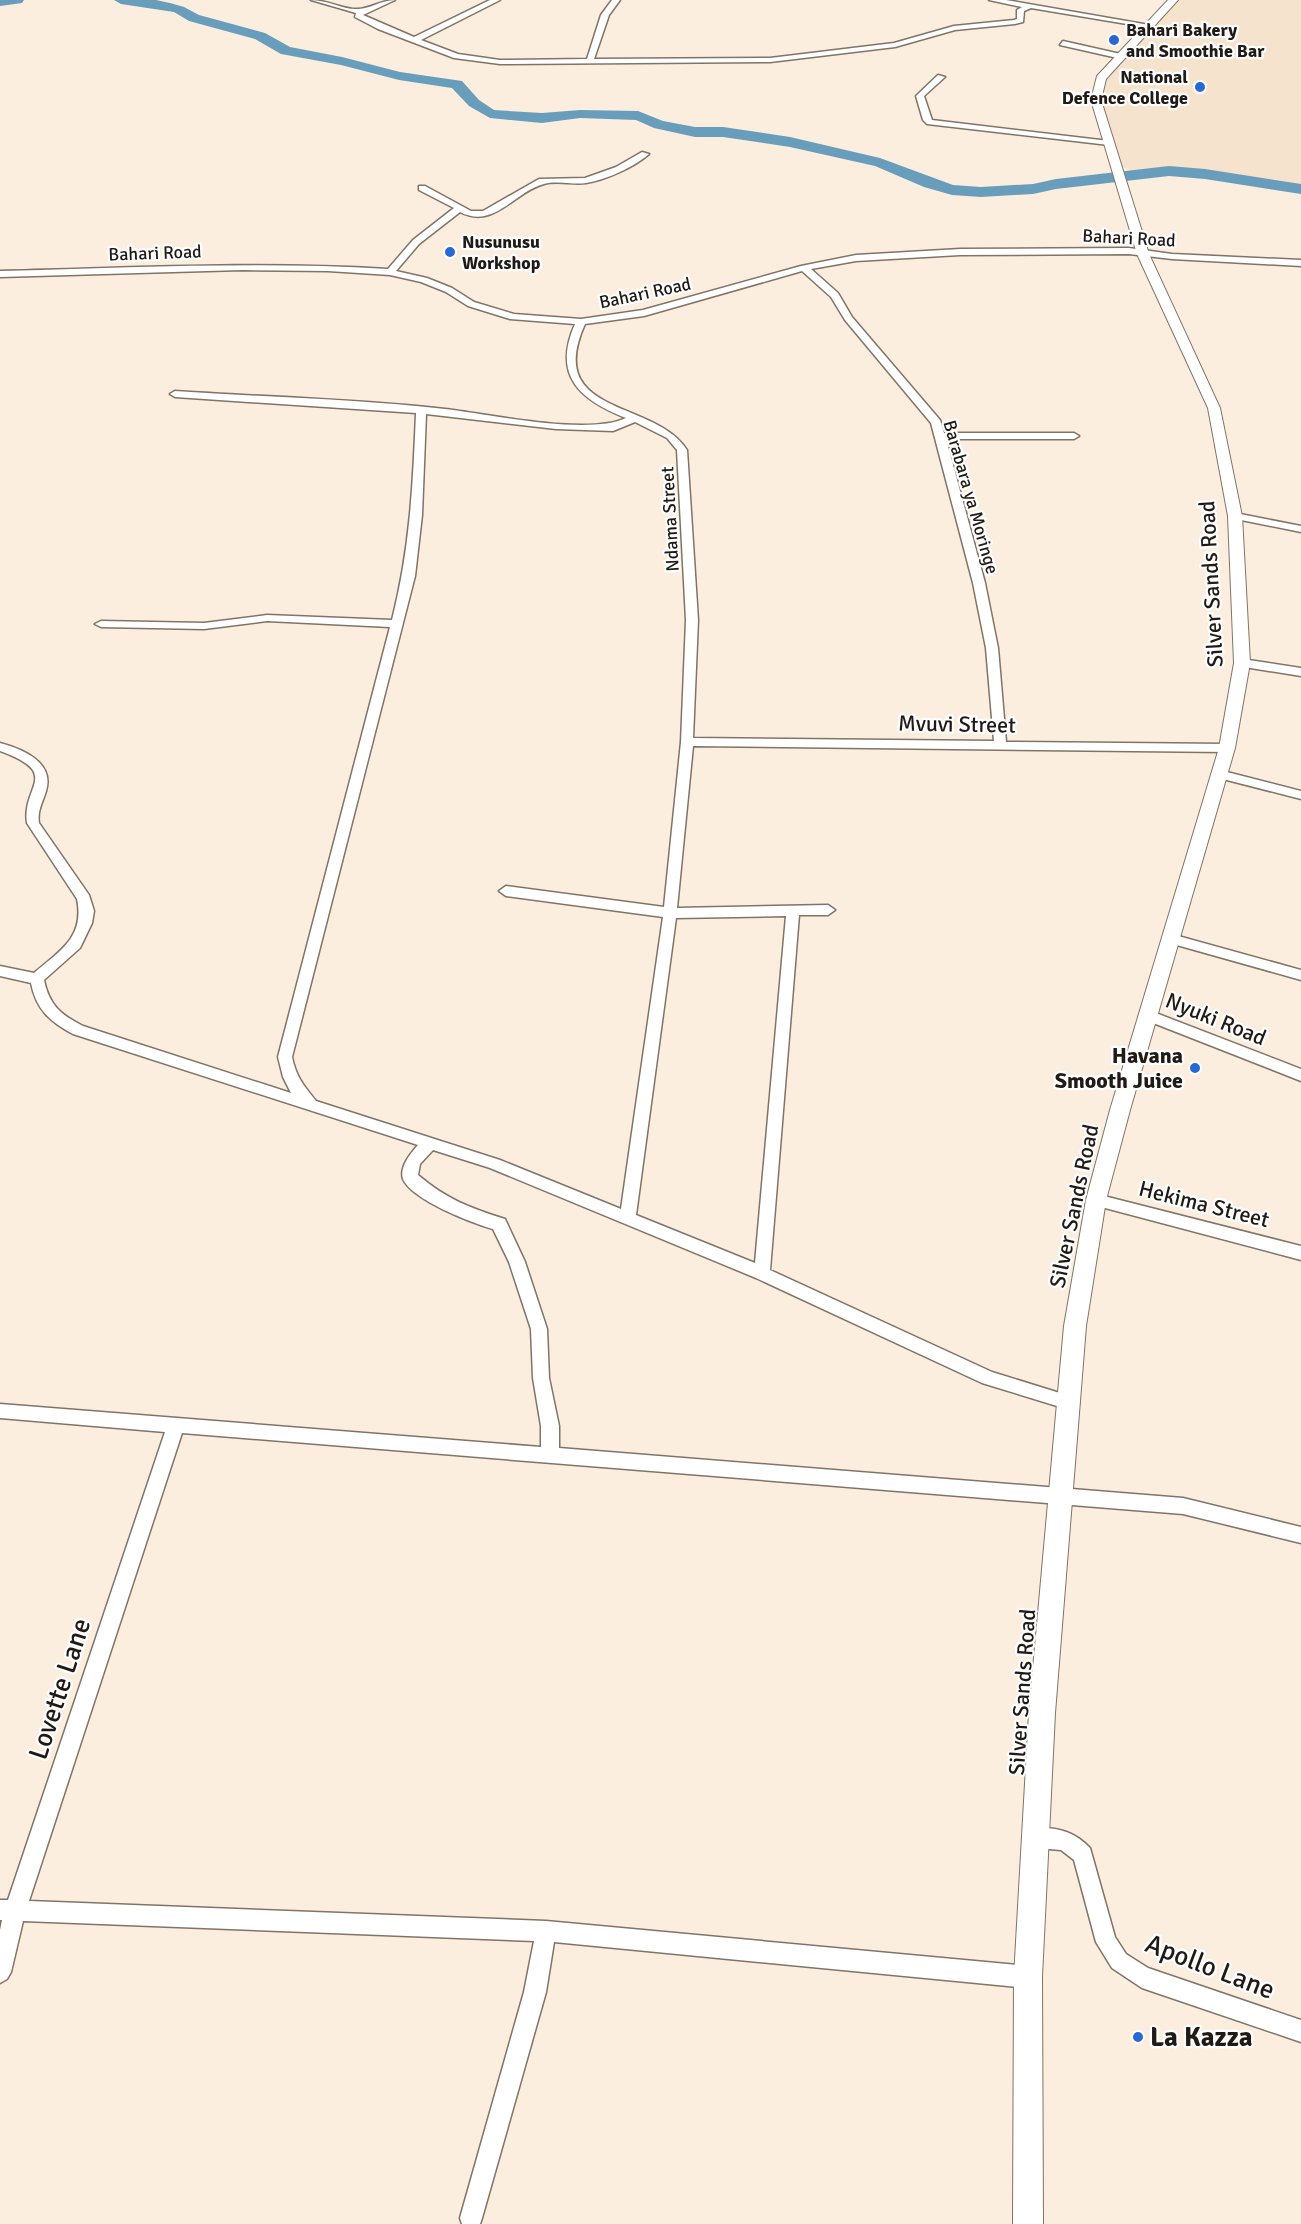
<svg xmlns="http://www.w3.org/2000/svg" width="1301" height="2224" font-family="Signika,sans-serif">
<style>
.built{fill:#f6e3ce}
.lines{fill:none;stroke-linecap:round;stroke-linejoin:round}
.river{fill:#699dbc;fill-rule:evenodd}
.minor-casing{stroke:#807466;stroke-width:3}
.tertiary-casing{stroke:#807466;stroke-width:2}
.minor{fill:#fff;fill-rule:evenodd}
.tertiary{fill:#fff;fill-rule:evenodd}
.poi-dot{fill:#2868d5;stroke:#fefefe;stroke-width:2}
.labels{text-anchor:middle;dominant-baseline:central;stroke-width:4.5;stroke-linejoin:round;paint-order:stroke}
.far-poi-label{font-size:18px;font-weight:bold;fill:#1f1a15;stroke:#fefefe;text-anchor:start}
.far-street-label{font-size:18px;fill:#1f1a15;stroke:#fefefe}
.street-label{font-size:22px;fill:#1f1a15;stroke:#fefefe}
.poi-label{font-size:22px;font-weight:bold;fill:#1f1a15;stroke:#fefefe;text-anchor:end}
.near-street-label{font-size:27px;fill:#1f1a15;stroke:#fefefe}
.near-poi-label{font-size:27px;font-weight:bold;fill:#1f1a15;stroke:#fefefe;text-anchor:start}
</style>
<rect width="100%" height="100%" fill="#fceedf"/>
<path class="built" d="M1173 0H1301V185L1139 173 1114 164 1096 100 1101 78Z"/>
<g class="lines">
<path class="river" d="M0 0H24L22 3 0 6Z
M114 0H156L170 3 184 7 199 15 265 33 290 47 342 57 400 72 462 81 479 100 494 110 542 113 580 110 638 111 663 121 695 127H723L790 137 880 158 953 185 981 187 1033 184 1056 179 1169 166 1205 169 1301 184V194L1205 179 1169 176 1056 189 1033 194 981 197 952 195 924 187 875 166 790 147 723 137H695L654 128 636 120 580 118 542 123 490 118 469 106 452 88 399 80 341 65 281 54 255 39 189 21 174 12 121 4Z"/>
<defs>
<path id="minor" d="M311 0C328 0 344 10 358 9 370 9 381 0 395 0L363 15 414 37 490 0H500L421 40 458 54 500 60 587 59 601 15 612 0H620L609 15 594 59 770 58 894 43 954 26 1014 20 1017 19V10L1022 7 989 0H1006L1155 26 1151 28 1031 8 1024 11 1023 22 1015 24 955 30 895 47 770 62 500 64 454 58 378 29 355 17 356 13Z
M1063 41 1125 55 1126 57 1122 59 1060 45Z
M938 75 945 77 924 96 932 120 1109 141 1113 143 1109 145 927 124 923 120 916 96Z
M642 152 649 154C634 167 606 180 586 183 573 185 557 180 544 184 515 191 494 230 460 212L419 244 396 271 427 278 452 288 474 302 514 314 581 319 643 310 801 266 856 255 960 249 1129 248 1172 254 1301 260V266L1172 259 1129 254 960 255 856 261 811 269 838 293 852 317 940 420 944 433H1074L1079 436 1074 439H946L985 583 998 648 1006 742 1227 744 1233 748 1227 752 693 746 677 908 828 905 835 910 828 915H799L770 1270 992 1372 1076 1398 1079 1403 1076 1408 1070 1410 982 1383 756 1278 490 1168 433 1150 420 1164 418 1175C446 1199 470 1208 505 1219L525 1262 547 1329 549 1378 559 1426V1448L1183 1498 1301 1527V1543L1183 1514 182 1433 29 1901 546 1921 1028 1966 1035 1970 1039 1977 1035 1984 1028 1988 554 1942 546 1992 482 2218 480 2224H462L460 2218 524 1992 534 1941 23 1921 11 1972 7 1979 0 1983V1930L2 1920H0V1900H8L165 1432 0 1418V1404L541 1447V1426L533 1378 531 1329 509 1262 493 1229C472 1223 412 1200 403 1179 399 1167 411 1153 418 1145L73 1034C50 1022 36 1009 31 983L0 976V966L34 973C60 951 85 937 77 899L27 823C21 786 63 774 0 751V743C22 749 55 762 46 791 43 802 37 810 39 823L89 895 94 911 92 923 80 948 44 980C49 1005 61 1015 83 1026L291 1093 283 1077 278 1057 390 627 267 621 204 629 101 627 95 624 101 621 204 623 267 615 392 620C410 549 413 486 416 413L175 397 170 394 175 391C265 397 356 399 445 409 490 414 587 436 626 418 580 400 552 376 575 324L510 319 468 306 446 292 421 282 390 275 328 271 242 270 0 277V271C129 268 258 261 388 269L413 240 454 208 419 190V186H425L471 211H483L539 179 585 178 616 167ZM802 271 831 297 845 320 931 423 973 583 986 648 994 741 693 738 698 620 687 450C655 399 543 417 585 324L644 316ZM426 414 556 429 613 431 635 422 667 438 677 450 686 620 681 742 664 907 506 886 499 891 506 896 663 917 621 1209 500 1160 316 1101C304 1086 296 1077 292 1057L415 576 422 515ZM786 916 755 1263 636 1215 676 918Z
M1235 513 1301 526V532L1231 518 1230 516Z
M1242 659 1301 668V676L1238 666 1236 663Z
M1219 770 1301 791V799L1215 777 1213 774Z
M1171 934 1301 970V980L1166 942 1164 939 1166 936Z
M1148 1010 1301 1069V1081L1143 1019 1141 1015Z
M1096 1194 1301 1246V1260L1090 1204 1088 1200 1090 1196Z
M1037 1828C1058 1827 1075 1832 1090 1848L1115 1937 1126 1954 1148 1968 1301 2020V2042L1142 1988 1112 1968 1096 1942 1074 1860 1061 1850 1037 1848 1030 1845 1027 1838 1030 1831Z"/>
<path id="tertiary" d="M1168 0H1178L1106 79 1101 100 1149 254 1220 408 1242 516 1250 663 1235 748 1130 1110 1106 1200 1086 1326 1055 1713 1042 1977 1043 2224H1013L1014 1977 1029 1713 1064 1326 1086 1200 1110 1110 1219 748 1234 663 1228 516 1208 408 1137 254 1091 100 1097 76Z"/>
</defs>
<use href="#minor" class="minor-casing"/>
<use href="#tertiary" class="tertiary-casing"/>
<use href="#minor" class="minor"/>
<use href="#tertiary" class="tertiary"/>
</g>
<g class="poi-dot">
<circle cx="1114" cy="40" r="6"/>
<circle cx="1200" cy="87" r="6"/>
<circle cx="450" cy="252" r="6"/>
<circle cx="1195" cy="1068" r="6"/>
<circle cx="1138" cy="2037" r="6"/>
</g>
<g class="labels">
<g class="far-poi-label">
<text x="1126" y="30">Bahari Bakery<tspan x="1126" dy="21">and Smoothie Bar</tspan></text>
<text x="1188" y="77" text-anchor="end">National<tspan x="1188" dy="21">Defence College</tspan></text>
<text x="462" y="242">Nusunusu<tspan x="462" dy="21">Workshop</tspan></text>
</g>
<g class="far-street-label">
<text transform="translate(1129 238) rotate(3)">Bahari Road</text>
<text transform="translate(155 253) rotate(-2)">Bahari Road</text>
<text transform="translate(645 293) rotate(-12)">Bahari Road</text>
<text transform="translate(971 497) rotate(74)">Barabara ya Moringe</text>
<text transform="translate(670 519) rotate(-93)">Ndama Street</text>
</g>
<g class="street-label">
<text transform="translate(1211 584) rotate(-93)">Silver Sands Road</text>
<text transform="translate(957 724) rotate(1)">Mvuvi Street</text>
<text transform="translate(1216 1019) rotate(22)">Nyuki Road</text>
<text transform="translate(1204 1204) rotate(14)">Hekima Street</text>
<text transform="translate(1074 1206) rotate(-78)">Silver Sands Road</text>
<text transform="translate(1022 1692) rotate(-86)">Silver Sands Road</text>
</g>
<g class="poi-label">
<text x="1183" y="1055">Havana<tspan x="1183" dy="25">Smooth Juice</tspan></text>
</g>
<g class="near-street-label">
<text transform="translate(60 1689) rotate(-72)">Lovette Lane</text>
<text transform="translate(1210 1967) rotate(21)">Apollo Lane</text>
</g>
<g class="near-poi-label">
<text x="1150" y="2037">La Kazza</text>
</g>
</g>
</svg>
